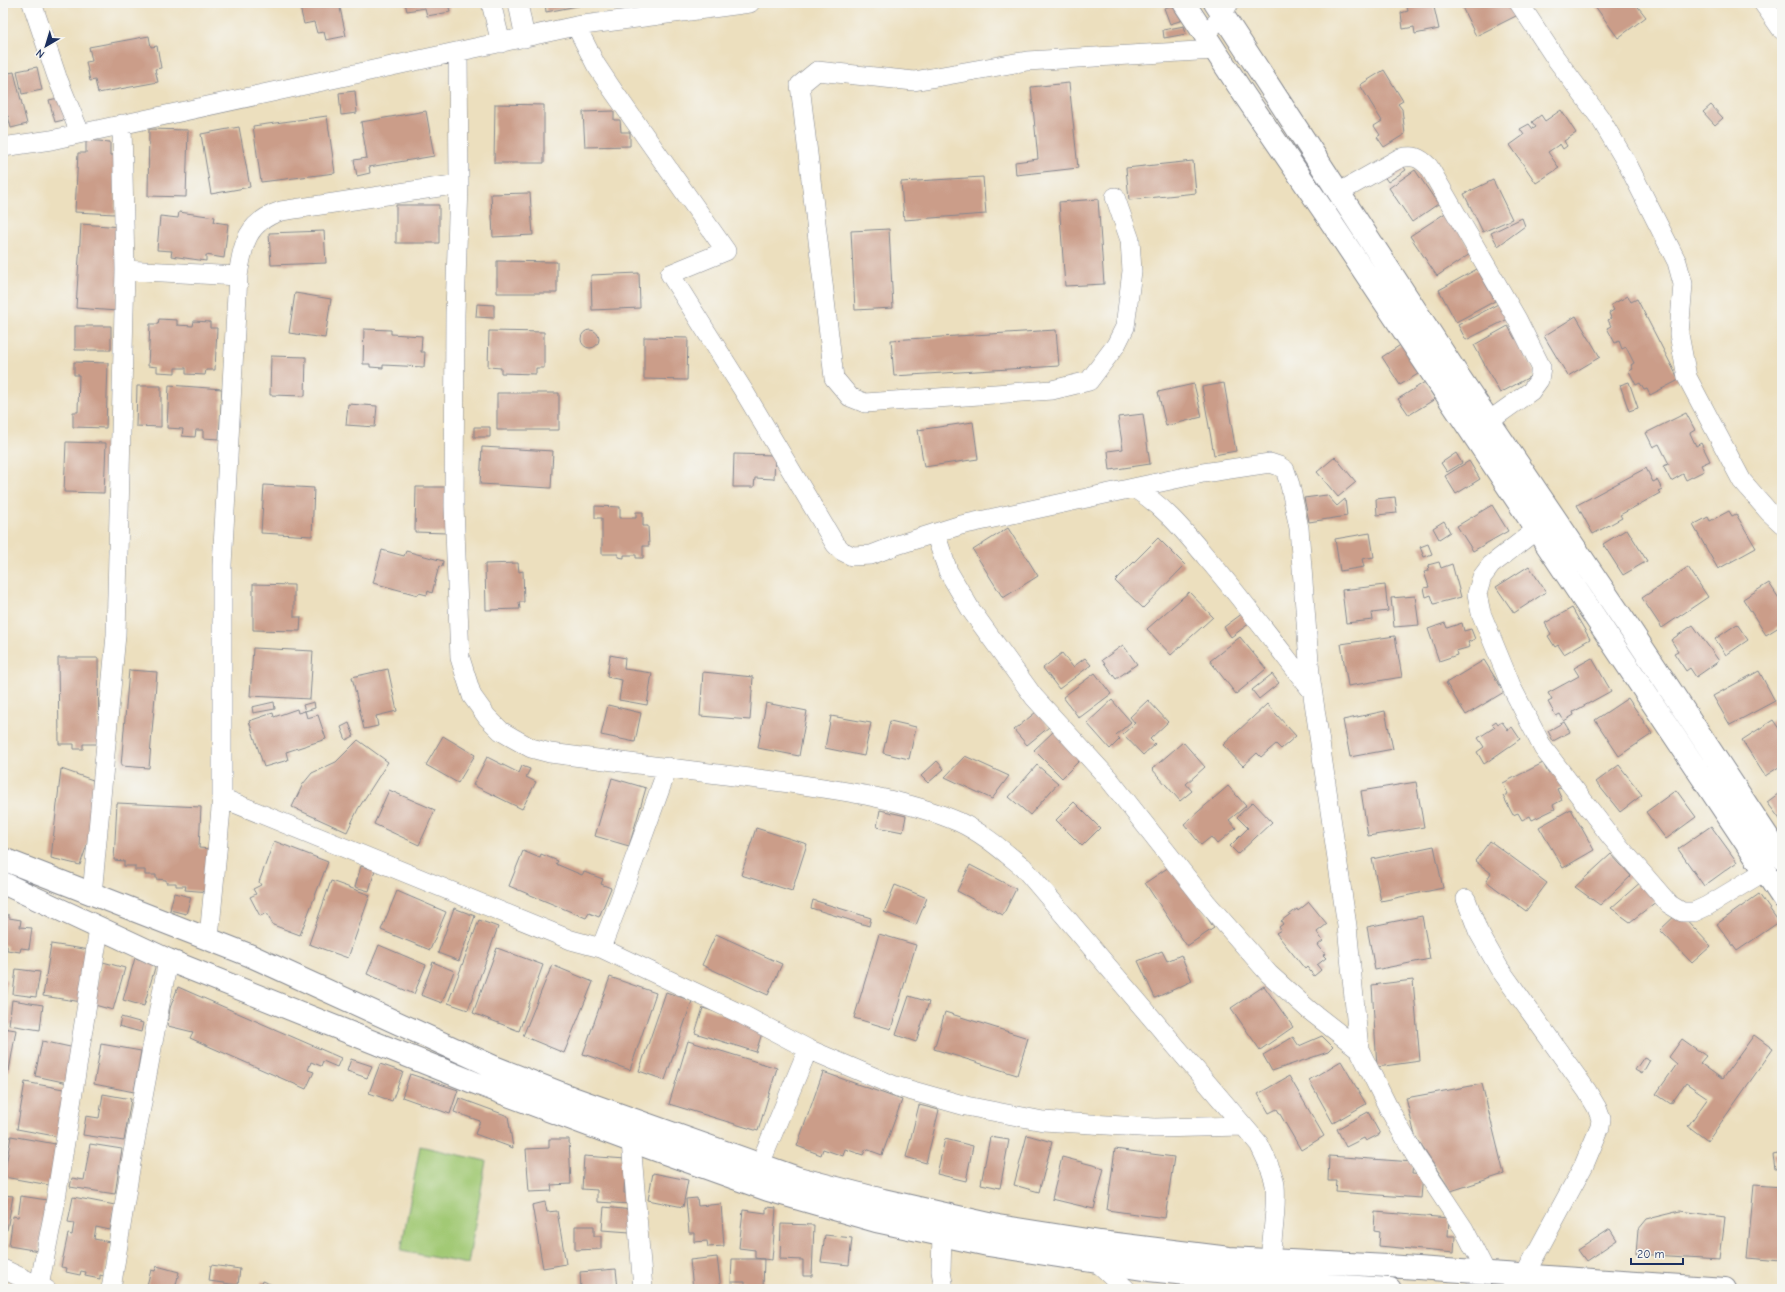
<svg xmlns="http://www.w3.org/2000/svg" width="1785" height="1292" font-family="'Comic Neue',sans-serif">
<style>
.green{fill:#a2c974;stroke:#5e7c69}
.building{fill:#cb9d89}
.lines{fill:none;stroke-linecap:round;stroke-linejoin:round}
.minor-casing{stroke:#84878e;stroke-width:20}
.tertiary-casing{stroke:#84878e;stroke-width:24}
.secondary-casing{stroke:#84878e;stroke-width:24}
.minor{stroke:#fff;stroke-width:19}
.tertiary{stroke:#fff;stroke-width:22}
.secondary{stroke:#fff;stroke-width:22}
</style>
<rect width="100%" height="100%" fill="#f6f6f2"/>
<filter id="ink" filterUnits="userSpaceOnUse"><feTurbulence type="fractalNoise" baseFrequency=".025" numOctaves="2"/><feDisplacementMap in="SourceGraphic" scale="8" xChannelSelector="R" yChannelSelector="G"/><feConvolveMatrix kernelMatrix="1 2 1 2 8 2 1 2 1" color-interpolation-filters="sRGB"/></filter>
<filter id="wash" filterUnits="userSpaceOnUse"><feTurbulence type="fractalNoise" baseFrequency=".012" numOctaves="4" result="noise"/><feDisplacementMap in="SourceGraphic" scale="16" xChannelSelector="R" yChannelSelector="G"/><feGaussianBlur stdDeviation="0.9" result="paint"/><feColorMatrix in="noise" values="0 0 0 0 0 0 0 0 0 0 0 0 0 0 0 0 0 1.4 0 .05"/><feComposite in="paint" operator="in"/></filter>
<g filter="url(#wash)">
<rect width="100%" height="100%" fill="#ecdfbe"/>
<path class="green" d="M420 1146 486 1161 468 1264 401 1251Z"/>
<g id="blocks">
<path class="building" d="M299 3H339L346 36 326 40 324 32 317 33 314 22 304 24Z
M405 3H448L450 12 427 16 425 8 407 11Z
M545 3H588V4L546 12Z
M1406 3H1433L1439 29 1415 34 1414 27 1403 29 1401 13 1408 11Z
M1460 3H1512L1518 15 1476 36Z
M1598 3H1635L1646 17 1618 38 1595 6Z
M1178 4 1183 20 1170 24 1164 8Z
M1184 26 1186 34 1164 38 1163 30Z
M149 36 151 47 157 46 161 68 155 69 158 82 98 93 95 80 90 81 86 62 92 61 89 47Z
M37 67 42 90 22 94 17 71Z
M1384 70 1403 101 1398 104 1402 109 1405 134 1384 147 1377 137 1380 135 1374 126 1382 121 1360 85Z
M14 72 27 124 11 128 8 116 3 117V74Z
M1069 83 1078 168 1016 175 1015 162 1038 159 1031 87Z
M355 91 357 113 341 115 339 93Z
M63 97 68 119 55 122 49 100Z
M495 104 544 105V163H494Z
M1711 105 1723 118 1715 125 1703 112Z
M1561 110 1576 133 1564 141 1567 146 1563 149 1560 144 1548 152 1559 168 1536 183 1510 145 1524 135 1520 129 1529 124 1533 129 1536 127 1532 122 1541 115 1545 121Z
M426 111 434 156 369 167 370 173 357 176 354 160 367 158 361 122Z
M614 111V120H620L621 132H630V146L585 147 583 112Z
M327 116 335 173 261 182 253 126Z
M239 127 250 187 211 194 201 134Z
M149 129 188 130 186 197 148 196Z
M86 140 110 142V155H117L115 214 75 212 78 153H86Z
M1193 161 1196 193 1129 200 1126 168Z
M1401 163 1406 170 1388 182 1383 175Z
M1415 170 1438 204 1412 222 1389 188Z
M983 177 986 214 904 220 901 182Z
M1493 180 1512 219 1483 232 1464 194Z
M530 193 533 235 493 237 491 194Z
M1098 199 1104 284 1065 286 1059 202Z
M396 205H439V243H396Z
M179 212 215 217 214 222 228 224 224 258 206 255V261L171 256 172 251 157 250 160 216 178 218Z
M1447 212 1473 252 1437 276 1410 236Z
M1522 218 1525 226 1498 246 1491 233Z
M81 224 122 227 117 311 76 308Z
M889 229 893 308 855 310 851 231Z
M324 231 326 263 271 265 269 233Z
M497 261 557 262V293H497Z
M1477 269 1495 301 1456 322 1439 290Z
M639 273 640 308 592 310 591 275Z
M295 293 331 299 325 338 289 333Z
M1628 296 1631 302 1637 299 1679 380 1650 395 1647 389 1644 390 1640 383 1636 385 1629 371 1633 369 1631 365 1634 363 1626 347 1622 349 1619 341 1615 343 1607 328 1611 326 1608 320 1611 318 1609 313 1614 310 1611 305Z
M1500 303 1508 319 1466 340 1458 325Z
M477 304 494 305V318L476 317Z
M1576 316 1600 357 1568 376 1544 336Z
M159 319 177 320V325L193 326 194 321 210 322V328H217L215 370H206L205 375 186 374V368H175V373L157 372V367L148 366 150 324H158Z
M75 326H111V350H75Z
M1508 326 1515 339 1520 337 1526 348 1522 350 1535 374 1500 393 1474 345Z
M364 329 391 330V334L422 336 421 352H425L424 367 383 365V368L370 367V364H363Z
M1056 330 1059 366 894 376 891 340Z
M581 339a9 9 0 1 1 18 0a9 9 0 1 1-18 0Z
M489 331 544 332V368H536V374L501 373V368L488 367Z
M644 337 688 338 687 380 644 379Z
M1405 342 1423 371 1400 385 1382 357Z
M271 356 306 357 305 396 270 395Z
M74 362 108 363 106 428 73 427V412H78L79 375H74Z
M1425 382 1435 399 1409 415 1398 399Z
M1629 382 1638 408 1629 411 1620 385Z
M1224 383 1236 451 1214 455 1202 387Z
M1194 384 1202 417 1166 426 1158 392Z
M169 385 222 389 219 439 203 438V430H196L195 437 182 436 183 429 167 428Z
M137 386H161V427L136 426Z
M497 393H559V430H497Z
M348 404 377 406 375 427 346 425Z
M1686 413 1695 430 1690 433 1696 446 1701 443 1710 461 1701 465 1704 471 1686 480 1683 474 1671 481 1663 466 1669 464 1659 444 1653 447 1646 433Z
M1143 414 1150 464 1110 470 1108 451 1123 449 1118 417Z
M973 422 978 459 924 467 918 430Z
M474 427H490V437H474Z
M66 442 106 443 104 493 64 492Z
M482 447 553 451 551 488 480 484Z
M1456 453 1462 463 1447 472 1441 463Z
M734 454 775 455 774 479 755 478 754 487H733Z
M1335 457 1356 482 1338 497 1317 472Z
M1469 461 1480 479 1456 494 1445 476Z
M1646 468 1653 482 1657 480 1662 489 1658 491 1660 493 1620 515 1622 518 1593 534 1577 505Z
M264 485 314 488 312 536 261 533Z
M416 487H447V533L415 532Z
M1327 495 1337 506 1345 499 1347 516 1309 522 1304 498Z
M1395 497 1397 513 1377 515 1376 499Z
M1492 505 1508 531 1473 551 1457 526Z
M595 506 620 507V518H636V512H643V526H648L649 546H643V558H636V555H624V558L618 557V554H602V518H595Z
M1729 511 1732 516 1736 514 1756 548 1718 569 1693 525 1708 517 1710 521Z
M1444 521 1450 532 1439 539 1433 528Z
M1008 528 1038 576 1003 598 973 550Z
M1627 529 1647 561 1623 575 1603 544Z
M1370 533 1374 557 1362 559 1364 567 1340 571 1335 539Z
M1158 538 1185 565 1143 608 1115 581Z
M1428 544 1432 554 1424 557 1420 547Z
M382 550 404 556 406 551 443 561 442 567 439 566 432 593 428 591 427 595 419 593 418 595 373 583Z
M1439 562 1441 568 1452 564 1461 597 1434 604 1431 595 1426 597 1424 588 1429 587 1424 572 1429 571 1428 565Z
M518 563 519 572 523 571 524 602H519L520 609 486 610 485 564Z
M1529 566 1546 592 1514 613 1496 587Z
M1688 567 1708 597 1662 628 1642 598Z
M1769 583 1782 603V625L1766 635 1743 599Z
M253 584 294 585V617H301L300 631 253 630Z
M1385 585 1388 611 1372 613 1373 620 1346 623 1342 590Z
M1189 592 1213 617 1171 655 1147 629Z
M1415 596 1419 625 1394 627 1391 598Z
M1572 608 1590 639 1564 654 1558 645 1555 647 1548 636 1551 634 1545 623Z
M1243 613 1250 623 1231 637 1224 627Z
M1445 623 1447 628 1462 623 1464 631 1471 629 1475 639 1468 642 1470 647 1456 651 1457 655 1439 661 1428 629Z
M1737 624 1748 640 1726 655 1715 639Z
M1693 625 1719 661 1696 677 1690 668 1686 671 1674 653 1678 651 1671 640Z
M1395 636 1402 677 1348 686 1341 644Z
M1240 637 1266 669 1236 694 1210 661Z
M1123 645 1137 664 1116 679 1102 660Z
M253 648 313 651 310 699 250 696Z
M1062 653 1073 667 1085 658 1091 665 1059 689 1043 668Z
M610 655 625 658 624 669 652 673 647 705 619 700 622 680 607 677Z
M58 658H98L99 744H83V749H74V744H59Z
M1592 658 1611 691 1573 712 1574 715 1564 721 1560 714 1556 716 1548 702 1552 700 1548 693 1579 676 1574 668Z
M1484 660 1504 692 1466 715 1446 683Z
M388 669 397 711 376 716 378 726 364 729 352 677Z
M129 670 157 672 149 768 121 766Z
M1759 671 1775 701 1730 725 1713 696Z
M703 672 753 677 750 720 700 716Z
M1095 673 1111 694 1079 718 1063 697Z
M1272 674 1279 683 1259 699 1252 690Z
M1628 698 1652 734 1619 756 1595 720Z
M1112 700 1131 722 1116 735 1120 739 1110 749 1087 723Z
M1148 700 1168 722 1150 739 1155 744 1143 755 1123 734 1135 723 1130 717Z
M274 702 275 709 253 713 252 707Z
M314 702 315 708 305 711 303 705Z
M766 703 807 711 799 756 758 748Z
M1267 704 1296 736 1281 749 1276 744 1261 757 1257 753 1243 766 1223 745Z
M608 705 641 713 635 742 601 735Z
M297 709 298 713 305 711 307 718 318 715 326 739 286 752 288 760 264 767 249 721 273 713 274 717Z
M1385 711 1393 749 1350 757 1343 720Z
M1036 712 1049 727 1027 745 1014 730Z
M831 716 871 723 864 756 825 748Z
M1773 720 1782 733V765L1765 776 1742 740Z
M890 721 916 727 909 759 883 753Z
M1496 721 1498 724 1502 722 1508 730 1512 727 1520 739 1484 764 1477 752 1484 747 1478 738 1495 727 1492 724Z
M1564 722 1570 732 1553 741 1548 731Z
M349 723 354 736 346 740 341 727Z
M1054 731 1081 759 1062 778 1034 750Z
M443 736 475 755 458 783 426 765Z
M358 740 388 762 358 809 347 832 292 807 303 784 312 773 336 762Z
M1183 742 1205 767 1186 784 1192 791 1180 801 1152 769Z
M965 756 1009 776 992 799 945 777Z
M487 757 519 773 522 766 530 769 526 777 536 782 522 809 473 785Z
M937 761 944 769 928 783 921 776Z
M1543 763 1548 773 1553 771 1562 787 1557 789 1562 800 1553 805 1555 809 1532 820 1530 816 1522 820 1518 813 1513 815 1503 796 1508 794 1503 783Z
M1037 765 1058 783 1030 815 1009 797Z
M1619 765 1642 795 1620 812 1596 782Z
M61 769 93 780 94 825 80 865 51 858Z
M612 778 646 788 629 846 595 836Z
M1416 782 1424 827 1368 836 1361 791Z
M1228 786 1246 806 1229 820 1236 828 1217 844 1211 837 1201 845 1184 824Z
M389 790 435 810 419 845 374 824Z
M1676 790 1696 817 1666 839 1646 812Z
M1782 791V822L1767 802Z
M1074 802 1100 828 1082 846 1056 820Z
M1253 802 1272 822 1238 854 1230 846 1248 828 1237 817Z
M117 803 201 807 199 848 211 849 210 892 185 890 186 886H176V883H166V880L156 879V875H145V870H135V866H124V861L114 860Z
M1571 809 1594 850 1563 868 1539 827Z
M880 810 906 816 903 832 877 827Z
M1711 826 1737 862 1704 886 1678 849Z
M756 828 807 844 792 891 741 875Z
M274 841 328 862 300 935 273 925 267 913 260 916 250 897 256 894 253 889 261 885 259 882Z
M1490 841 1547 883 1526 911 1486 881 1491 873 1475 861Z
M1434 846 1443 888 1381 901 1372 859Z
M523 851 540 858 541 854 558 861 556 864 582 875 584 872 603 879 601 884 611 888 599 917 589 913 586 918 509 886Z
M1611 854 1631 876 1600 905 1575 887Z
M970 865 1016 889 1003 915 957 891Z
M1172 865 1214 928 1187 946 1145 883Z
M361 866 375 870 369 891 355 887Z
M331 881 370 895 348 958 309 944Z
M1642 881 1657 901 1630 922 1611 908Z
M895 885 927 898 916 925 884 912Z
M397 891 446 912 430 950 381 930Z
M174 893 191 897 186 914 170 910Z
M1759 894 1779 922 1737 951 1717 924Z
M813 900 871 918 869 926 811 908Z
M1309 902 1327 924 1317 932 1323 941 1318 945 1325 954 1323 955 1326 958 1317 965 1321 970 1314 976 1307 967 1305 969 1276 933 1281 930 1279 927 1283 924 1281 921 1297 909 1298 911Z
M454 908 475 916 459 961 438 953Z
M1679 912 1711 946 1692 963 1660 930Z
M3 914 9 915V918L21 920 20 927 32 928 29 949 21 948 20 952 7 950V946L3 945Z
M1422 916 1430 959 1375 970 1367 927Z
M479 920 498 927 468 1010 448 1003Z
M716 934 782 964 768 995 702 965Z
M879 934 916 945 891 1029 854 1018Z
M51 944 90 950 82 1002 43 996Z
M379 945 426 965 414 994 367 974Z
M497 948 543 965 519 1031 473 1013Z
M1162 951 1167 961 1181 955 1192 981 1155 998 1138 961Z
M135 958 156 964 144 1006 123 1000Z
M103 962 125 968 113 1010 91 1004Z
M433 962 454 971 442 1003 421 995Z
M552 965 593 982 564 1053 523 1036Z
M16 969 40 972 36 997 13 994Z
M610 977 656 993 630 1070 583 1054Z
M3 979 7 980 4 1000H3Z
M1413 980 1420 1061 1377 1067 1372 985Z
M1264 986 1293 1027 1260 1050 1231 1008Z
M178 987 341 1058 337 1067 323 1061 321 1066 311 1062 308 1070 314 1072 306 1089 190 1038 193 1032 168 1026 170 1008Z
M666 992 692 1001 665 1080 639 1071Z
M909 996 929 1002 916 1042 896 1035Z
M12 1000 43 1005 40 1030 9 1025Z
M703 1008 764 1027 756 1052 695 1033Z
M945 1012 1028 1038 1017 1075 934 1049Z
M121 1017 143 1023 141 1032 119 1026Z
M3 1028 16 1030 9 1071 3 1070Z
M1754 1035 1773 1049 1708 1141 1688 1126 1708 1098 1686 1083 1671 1104 1656 1094 1677 1064 1669 1057 1682 1039 1706 1056 1700 1063 1722 1079Z
M1322 1036 1333 1047 1328 1052 1272 1071 1263 1055 1293 1037 1299 1046Z
M42 1041 75 1048 68 1083 35 1076Z
M688 1041 777 1068 758 1131 669 1104Z
M101 1044 141 1051 134 1092 94 1084Z
M1644 1057 1650 1060 1642 1074 1635 1070Z
M351 1059 372 1066 367 1078 347 1071Z
M1341 1061 1366 1104 1333 1123 1309 1080Z
M380 1064 403 1072 392 1101 369 1093Z
M823 1072 902 1100 882 1155 866 1149 863 1155 845 1149 843 1156 823 1149 821 1155 797 1146Z
M410 1074 458 1090 450 1114 402 1097Z
M1289 1076 1324 1136 1301 1150 1277 1109 1269 1113 1258 1094Z
M25 1082 69 1090 60 1137 17 1129Z
M1482 1084 1504 1174 1451 1191 1415 1136 1406 1098Z
M103 1094 131 1099 124 1141 83 1135 86 1116 99 1118Z
M459 1098 508 1116 513 1148 475 1134 480 1121 454 1112Z
M919 1105 939 1110 926 1163 906 1157Z
M1368 1112 1380 1134 1366 1141 1364 1138 1346 1147 1337 1129Z
M1027 1135 1052 1142 1039 1192 1014 1185Z
M11 1136 61 1145 55 1186 4 1177Z
M990 1137 1009 1140 1000 1188 981 1184Z
M549 1139H569L571 1184 551 1185 552 1191 529 1192 526 1149 549 1148Z
M945 1139 973 1146 966 1181 937 1174Z
M90 1144 122 1149 115 1194 70 1187 72 1178 84 1180Z
M1115 1149 1174 1157 1165 1218 1107 1210Z
M1782 1153V1168L1775 1169 1773 1155Z
M584 1156 626 1159 624 1193 631 1194V1204L597 1202V1190L582 1189Z
M1329 1156 1413 1162 1412 1174 1423 1175 1421 1198 1336 1192 1337 1181H1328Z
M1062 1157 1104 1168 1094 1209 1052 1199Z
M653 1173 688 1180 683 1207 648 1200Z
M1754 1185 1782 1187V1261L1747 1258Z
M3 1195 13 1196 7 1230H3Z
M21 1196 47 1200 39 1251 9 1246 13 1216 18 1217Z
M73 1197 115 1205 110 1230 96 1227 94 1239 110 1242 104 1276 100 1275V1279L85 1276 86 1272 81 1271 80 1275 66 1272 67 1268 61 1267 68 1234 72 1235 74 1223 68 1222Z
M697 1198 698 1206 721 1204 724 1246 708 1247 707 1241 694 1242V1233H689L686 1199Z
M545 1202 547 1212 557 1211 566 1264 543 1268 532 1205Z
M604 1207 632 1210 630 1232 602 1230Z
M766 1207 776 1208 772 1260 755 1258V1250L739 1248 743 1210 766 1213Z
M1680 1211 1725 1217 1720 1259 1636 1254 1638 1230 1647 1219Z
M1375 1212 1449 1218 1448 1236H1455L1454 1253 1379 1246 1380 1232 1374 1231Z
M781 1224 814 1225 812 1276H803V1260L780 1259Z
M575 1226H594V1236H601V1249L575 1250Z
M1610 1229 1617 1240 1586 1261 1578 1250Z
M825 1235 852 1238 849 1265 821 1262Z
M717 1257 721 1289H693L690 1260Z
M732 1259H764L763 1289H745V1282H731Z
M211 1265 240 1269 238 1285 209 1281Z
M157 1266 179 1272 175 1289H146L151 1270 155 1271Z
M616 1269 618 1289H581L580 1272Z
M262 1281 283 1289H259Z"/>
</g>
</g>
<g filter="url(#ink)">
<use href="#blocks" fill-opacity="0" stroke="#84878e" stroke-width="1"/>
<g class="lines">
<defs>
<path id="minor" d="M32 3 57 77 80 133
M491 3 501 43
M518 3 525 38
M1519 3 1554 56 1600 118 1628 165 1677 262 1683 284 1679 334 1687 377 1742 481 1769 512 1782 524
M1763 3 1782 30
M576 26 596 65 612 89 726 251 670 274 745 393 835 544 842 551 852 556 871 555 897 545 961 525 1203 473 1270 463 1279 466 1285 470 1290 485 1299 528 1310 675 1347 926 1359 1049 1389 1109 1415 1155 1464 1229 1487 1274
M1201 30C1216 30 1222 14 1229 3
M458 52 459 184 455 314 454 506 460 658 472 696 487 717 501 731 513 738 531 748 550 753C627 763 704 772 782 782 839 790 906 799 959 822 983 833 1003 851 1023 867L1259 1144C1265 1157 1273 1171 1275 1185 1277 1210 1272 1236 1270 1261
M3 147 51 140 576 26 750 3
M1338 193 1400 158C1414 155 1419 157 1429 167L1517 319 1541 367 1539 380 1531 391 1489 421
M1115 197 1130 240 1132 271 1125 327 1116 345 1089 381 1052 390 865 403 850 397 834 378 800 85 817 71 914 81 1027 61 1215 50
M125 270 238 276
M1134 488C1164 506 1184 531 1206 557 1243 600 1277 646 1312 691
M1536 530 1491 565 1482 577 1477 594 1481 613 1512 688 1543 748 1611 837 1669 904 1682 912H1694L1707 906 1765 871
M935 533 948 571 971 610 1034 697 1108 778 1206 902 1269 974 1309 1010 1359 1049
M222 798 571 940 601 948 743 1015 808 1049 895 1086 966 1106 1043 1121 1155 1128 1243 1126
M92 895 116 635 125 270 122 124
M1466 899 1478 931 1499 968 1587 1091 1597 1108 1601 1119 1600 1127 1584 1165 1524 1276
M209 938 222 798V565L238 276C243 243 247 222 281 211L459 184
M601 948 620 899 668 767
M631 1141 643 1289
M760 1164 808 1049
M942 1235 941 1271 944 1289
M1097 1262 1126 1289
M3 1269 46 1289
M39 1286 54 1211 99 929
M111 1289 131 1163 168 960"/>
<path id="tertiary" d="M1184 3 1245 96 1325 213 1782 897
M1215 3 1458 375 1628 626 1782 858"/>
<path id="secondary" d="M3 859 249 955 494 1067 573 1098 798 1178 883 1200 998 1226 1100 1242 1229 1258 1388 1266 1725 1289
M3 883 168 960 473 1082 631 1141 768 1190 876 1221 988 1245 1149 1270 1234 1279 1390 1289"/>
</defs>
<use href="#minor" class="minor-casing"/>
<use href="#tertiary" class="tertiary-casing"/>
<use href="#secondary" class="secondary-casing"/>
<use href="#minor" class="minor"/>
<use href="#tertiary" class="tertiary"/>
<use href="#secondary" class="secondary"/>
</g>
</g>
<rect width="1785" height="1292" fill="none" stroke="#f6f6f2" stroke-width="16"/>
<g transform="translate(46 46) rotate(218)" stroke="#f6f6f2" stroke-width="3" paint-order="stroke">
<path d="M0-3L7 15L0 10L-7 15Z" fill="#1b2f5e"/>
<text y="-6" font-size="11" font-weight="bold" text-anchor="middle" fill="#1b2f5e">N</text>
</g>
<path d="M1631 1258v6h52v-6" fill="none" stroke="#1b2f5e" stroke-width="2"/>
<text x="1637" y="1258" font-size="12" fill="#1b2f5e" stroke="#f6f6f2" stroke-width="3" paint-order="stroke">20 m</text>
</svg>
